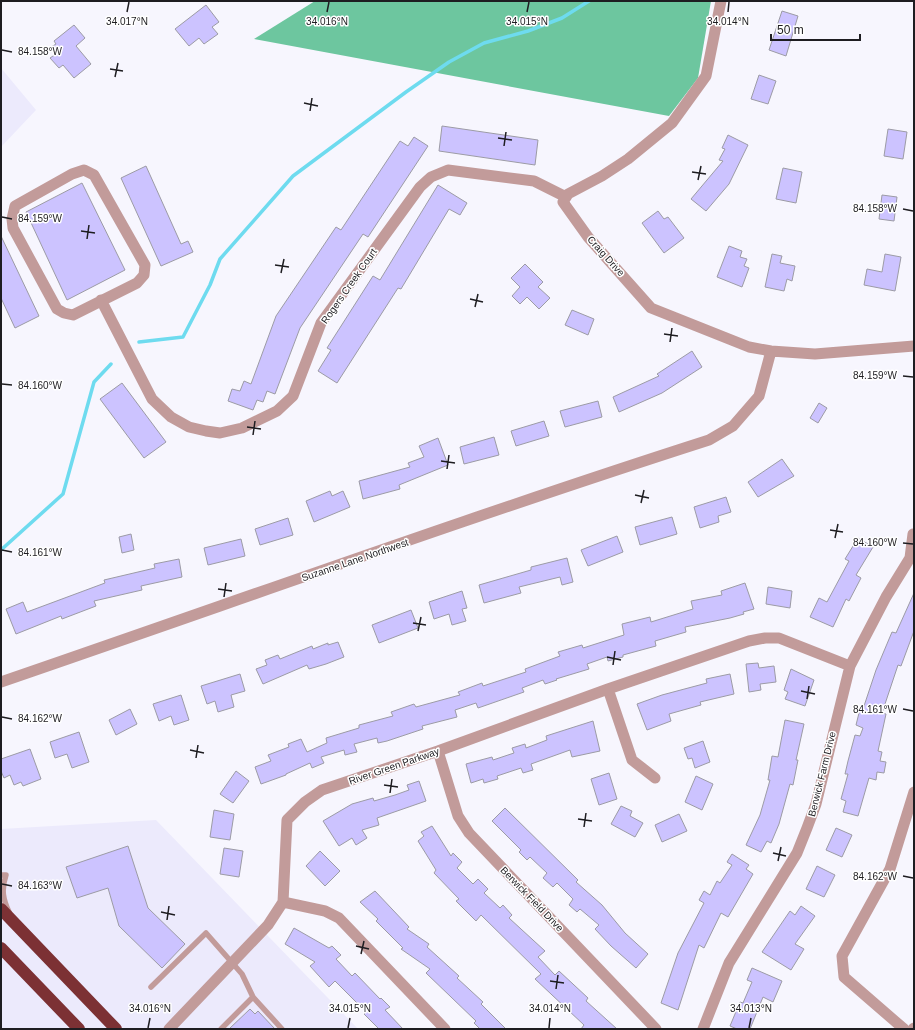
<svg xmlns="http://www.w3.org/2000/svg" width="915" height="1030" font-family="Arial,sans-serif">
<style>
.built{fill:#eceafc}
.forest{fill:#6dc69f}
.lines{fill:none;stroke-linecap:round;stroke-linejoin:round}
.stream{stroke:#6edbef;stroke-width:3.5}
.building{fill:#ccc3ff;stroke:#9c9ba5}
.lane{stroke:#c29b9a;stroke-width:5.5}
.street{stroke:#c29b9a;stroke-width:11}
.highway{stroke:#7c3134;stroke-width:12}
.ticks{fill:none;stroke:#1e1d21;stroke-width:1.5}
.labels{text-anchor:middle;dominant-baseline:central;stroke-width:3;stroke-linejoin:round;paint-order:stroke}
.street-label{font-size:10px;fill:#1e1d21;stroke:#fff}
.ticks-label{font-size:10px;text-anchor:middle;fill:#1e1d21;stroke:#fff;stroke-width:3;stroke-linejoin:round;paint-order:stroke}
</style>
<rect width="100%" height="100%" fill="#f7f6fe"/>
<path class="built" d="M1 68 36 110 1 147Z
M156 820 358 1029H1V829Z"/>
<path class="forest" d="M315 1H711L698 78 669 116 254 39Z"/>
<g class="lines">
<path class="stream" d="M139 342 183 337 210 285 220 259 293 176 406 92 449 62 484 43 528 31 562 18 589 1
M1 550 63 494 94 382 111 364"/>
</g>
<path class="building" d="M206 5 219 22 212 27 218 34 204 44 199 38 189 46 175 29Z
M782 11 798 16 786 56 769 50Z
M74 25 85 38 76 46 91 64 74 78 63 65 59 68 50 58 56 54 51 47 56 44 54 41Z
M759 75 776 81 768 104 751 99Z
M442 126 538 140 535 165 439 151Z
M888 129 907 132 903 159 884 156Z
M728 135 748 145 729 184 706 211 691 199 723 161 719 160 725 149 722 148Z
M414 137 428 146 368 237 363 234 300 328 275 394 267 391 263 402 257 400 253 410 228 401 232 389 240 391 244 381 251 384 276 316 336 227 341 230 400 141 408 146Z
M146 166 181 244 188 241 193 252 161 266 121 178Z
M783 168 802 172 796 203 776 199Z
M82 183 125 270 67 300 26 212Z
M438 185 467 203 460 215 449 209 401 289 398 288 337 383 318 371 331 350 327 348 373 276 380 280Z
M882 195 897 197 894 221 879 219Z
M658 211 664 219 668 217 684 238 664 253 642 223Z
M1 236 39 316 15 328 1 298Z
M729 246 742 251 740 257 747 259 744 266 749 268 742 287 717 277Z
M772 254 782 256 780 263 795 266 792 281 787 279 784 291 765 287Z
M885 254 901 257 895 291 864 285 867 269 882 272Z
M525 264 543 282 538 287 550 298 539 309 527 297 520 304 512 296 520 287 511 278Z
M572 310 594 319 588 335 565 325Z
M692 351 702 367 662 393 619 412 613 397 659 376 657 374Z
M122 383 166 442 144 458 100 399Z
M598 401 602 417 565 427 560 411Z
M819 403 827 408 818 423 810 418Z
M544 421 549 436 516 446 511 431Z
M494 437 499 455 464 464 460 447Z
M438 438 448 465 399 485 400 489 363 499 359 481 410 467 408 463 424 457 419 446Z
M782 459 794 476 758 497 748 482Z
M330 491 332 496 343 491 350 507 314 522 306 501Z
M726 497 731 512 718 516 719 522 700 528 694 507Z
M672 517 677 534 640 545 635 527Z
M288 518 293 535 260 545 255 529Z
M131 534 134 550 122 553 119 537Z
M617 536 623 552 588 566 581 550Z
M858 538 873 547 856 575 861 578 849 601 846 599 833 627 810 617 819 598 827 602 849 561 845 559Z
M241 539 245 556 208 565 204 548Z
M567 558 573 582 562 585 560 577 519 587 521 593 484 603 479 585 531 570V567Z
M179 559 182 577 141 586 142 590 94 601 96 606 62 619 61 616 16 634 6 609 23 602 27 612 105 583 104 580 155 568 154 564Z
M745 583 754 609 743 612 744 614 730 618 685 627 686 632 655 641 656 646 623 655V657L608 661 607 657 587 664 589 669 556 679 557 680 545 684 543 680 522 688 524 692 478 708 476 703 455 710 457 717 422 726 423 729 387 741 378 743 377 738 354 744 357 752 345 755 344 750 321 757 324 763 312 768 310 763 286 774V775L261 784 255 767 271 761 268 755 289 747 288 744 301 739 307 752 327 743 326 738 359 728V725L393 716 391 712 414 704 416 707 460 695 458 692 482 683 483 686 526 672 525 669 560 656 558 652 582 645 583 648 624 635 622 624 650 617 651 622 693 609 691 601 722 595 721 591Z
M768 587 792 591 790 608 766 604Z
M462 591 467 608 462 609 466 621 452 625 449 614 434 619 429 602Z
M914 593V631L901 666 898 665 882 713 886 714 878 751 882 752 880 761 886 762 884 773 877 772 876 780 869 778 858 816 843 812 846 801 841 799 848 774H845L848 761 855 735 860 736 863 728 856 725 860 709H863L876 670 892 632 896 633Z
M411 610 418 628 379 643 372 625Z
M338 642 344 657 326 664 309 669 307 665 263 684 256 669 267 665 265 660 278 655 280 659 312 646 313 649 328 643V645Z
M758 663 759 668 774 666 776 682 760 684 761 690 749 692 746 664Z
M791 669 814 680 805 706 785 699 788 692 784 690Z
M240 674 245 691 231 695 234 707 218 712 215 701 207 704 201 686Z
M730 674 734 694 700 702 701 705 669 714 671 721 647 730 637 704 662 695 707 683 706 679Z
M181 695 189 720 174 725 171 716 159 721 153 704Z
M130 709 137 724 116 735 109 720Z
M785 720 804 724 796 760H798L793 785 790 784 779 824 771 843 767 841 761 852 746 845 760 815 770 780H768L772 756 778 757Z
M593 721 600 751 572 757 570 750 531 764 533 770 523 773 521 768 497 776 498 779 484 783 483 779 471 783 466 764 492 757 493 760 514 753 512 748 525 744 526 748 547 740 546 736Z
M79 732 89 762 72 768 67 754 55 758 50 742Z
M703 741 710 762 695 768 692 758 688 759 684 748Z
M30 749 41 779 23 786 21 782 14 785 10 775 4 778 1 771V759Z
M236 771 249 781 233 803 220 794Z
M609 773 617 799 599 805 591 779Z
M696 776 713 784 702 810 685 802Z
M419 781 426 801 377 818 379 825 362 830 367 838 356 845 352 838 339 846 323 821 352 804 373 798 374 801 395 795 409 790 407 785Z
M621 806 632 811 630 816 643 823 635 837 611 824Z
M505 808 578 880 576 882 602 905 625 933 648 954 636 968 611 946 595 929 599 925 580 909 577 912 569 905 573 899 557 883 553 887 543 878 547 873 530 857 527 860 519 852 521 850 492 821Z
M214 810 234 814 230 840 210 837Z
M679 814 687 831 662 842 655 825Z
M432 826 451 856 453 853 462 862 457 868 473 884 478 879 488 889 484 893 500 908 503 905 512 915 509 918 545 951 538 957 555 975 559 971 588 998 586 1001 617 1029H581L584 1025 535 979 541 974 481 915 476 921 456 901 459 899 434 873 436 870 418 841 424 836 421 832Z
M836 828 852 835 842 857 826 850Z
M128 846 148 908 185 944 162 968 119 926 108 888 77 898 66 867Z
M224 848 243 851 239 877 220 874Z
M320 851 340 871 325 886 306 866Z
M732 854 749 865 746 869 753 874 728 917 721 913 704 948 699 945 678 1010 661 1003 678 953 704 903 699 900 704 891 710 895 717 881 720 883 732 865 727 862Z
M817 866 835 875 824 897 806 889Z
M375 891 409 927 407 929 429 944 427 947 459 976 457 978 483 1002 481 1004 506 1029H480L474 1023 476 1021 426 973 430 969 401 949 403 948 376 921 378 919 360 902Z
M801 906 815 916 795 944 804 949 791 970 762 952 790 911 795 915Z
M294 928 329 948 332 946 341 955 336 959 352 976 355 973 380 999 381 998 390 1007 385 1010 403 1029H379L364 1014 366 1012 335 981 329 987 310 966 315 962 285 944Z
M752 968 782 981 773 1002 763 997 750 1029H737L730 1026 740 1002 743 1003 752 982 747 980Z
M250 1009 255 1014 258 1011 275 1029H229Z"/>
<g class="lines">
<path class="lane" d="M1 875H6C1 890 3 899 9 912
M151 987 206 933 242 974 253 997 221 1029
M253 997 282 1029"/>
<path class="street" d="M721 1 706 76 672 123 628 159 602 176 568 194 563 202 588 237 651 308 749 347 771 351 815 354 914 346
M84 170 94 175 145 265 144 275 137 283 73 315 64 313 57 309 13 228 12 219 15 206 72 174Z
M101 300 152 399 171 417 189 427 206 431 220 433 242 428 277 411 293 396 321 323 420 187 431 177 448 170 534 181 566 197
M1 682C237 601 472 516 709 440L733 426 759 396 771 351
M608 689 632 760 655 778
M438 751 458 816 469 833 656 1029
M283 902 325 911 339 918 445 1029
M169 1029 268 925 283 902 287 820 305 802 322 790 438 751 608 689 749 641 765 638H779L850 666
M703 1029 729 963 797 853 807 828 816 804 850 666 886 597 910 558 913 534
M904 1029 844 977 842 956 890 869 914 792
M913 1029 914 1028"/>
<path class="highway" d="M1 909 116 1029
M1 948 79 1029"/>
</g>
<path class="ticks" d="M127 12 129 2M327 12 329 2M527 12 529 2M728 12 729 2M2 50 12 52M110 69 123 71M115 77 118 63M304 103 318 106M310 111 312 98M498 138 512 140M504 146 506 132M692 172 706 174M698 180 701 166M903 209 913 211M2 217 12 219M81 231 95 233M87 239 89 225M275 265 289 267M281 273 284 259M470 299 483 302M475 307 478 294M664 334 678 336M670 342 672 328M903 376 913 377M2 384 12 385M247 427 261 429M253 435 255 421M441 461 455 463M447 469 449 455M635 495 649 498M641 503 644 490M830 530 843 532M835 538 838 524M903 543 913 544M2 550 12 552M218 589 232 591M224 597 226 583M413 623 426 625M418 631 421 617M607 657 621 660M613 665 615 651M801 691 815 694M807 699 809 686M903 709 913 711M2 717 12 719M190 750 204 753M196 758 198 745M384 785 398 787M390 793 392 779M578 819 592 821M584 827 586 813M773 853 786 856M778 861 781 847M903 876 913 878M2 884 12 886M161 912 175 915M167 920 169 906M356 946 369 949M361 954 364 941M550 981 564 983M556 989 558 975M148 1028 150 1018M348 1028 350 1018M549 1028 550 1018M749 1028 751 1018"/>
<g class="labels">
<g class="street-label">
<text transform="translate(606 256) rotate(48)">Craig Drive</text>
<text transform="translate(349 286) rotate(-55)">Rogers Creek Court</text>
<text transform="translate(355 560) rotate(-19)">Suzanne Lane Northwest</text>
<text transform="translate(394 766) rotate(-19)">River Green Parkway</text>
<text transform="translate(822 774) rotate(-76)">Berwick Farm Drive</text>
<text transform="translate(532 899) rotate(46)">Berwick Field Drive</text>
</g>
</g>
<g class="ticks-label">
<text x="127" y="25">34.017°N</text>
<text x="327" y="25">34.016°N</text>
<text x="527" y="25">34.015°N</text>
<text x="728" y="25">34.014°N</text>
<text x="40" y="55">84.158°W</text>
<text x="875" y="212">84.158°W</text>
<text x="40" y="222">84.159°W</text>
<text x="875" y="379">84.159°W</text>
<text x="40" y="389">84.160°W</text>
<text x="875" y="546">84.160°W</text>
<text x="40" y="556">84.161°W</text>
<text x="875" y="713">84.161°W</text>
<text x="40" y="722">84.162°W</text>
<text x="875" y="880">84.162°W</text>
<text x="40" y="889">84.163°W</text>
<text x="150" y="1012">34.016°N</text>
<text x="350" y="1012">34.015°N</text>
<text x="550" y="1012">34.014°N</text>
<text x="751" y="1012">34.013°N</text>
</g>
<rect width="915" height="1030" fill="none" stroke="#1e1d21" stroke-width="4"/>
<path d="M771 34v6h89v-6" fill="none" stroke="#1e1d21" stroke-width="2"/>
<text x="777" y="34" font-size="12" fill="#1e1d21" stroke="#ffffff" stroke-width="3" paint-order="stroke">50 m</text>
</svg>
